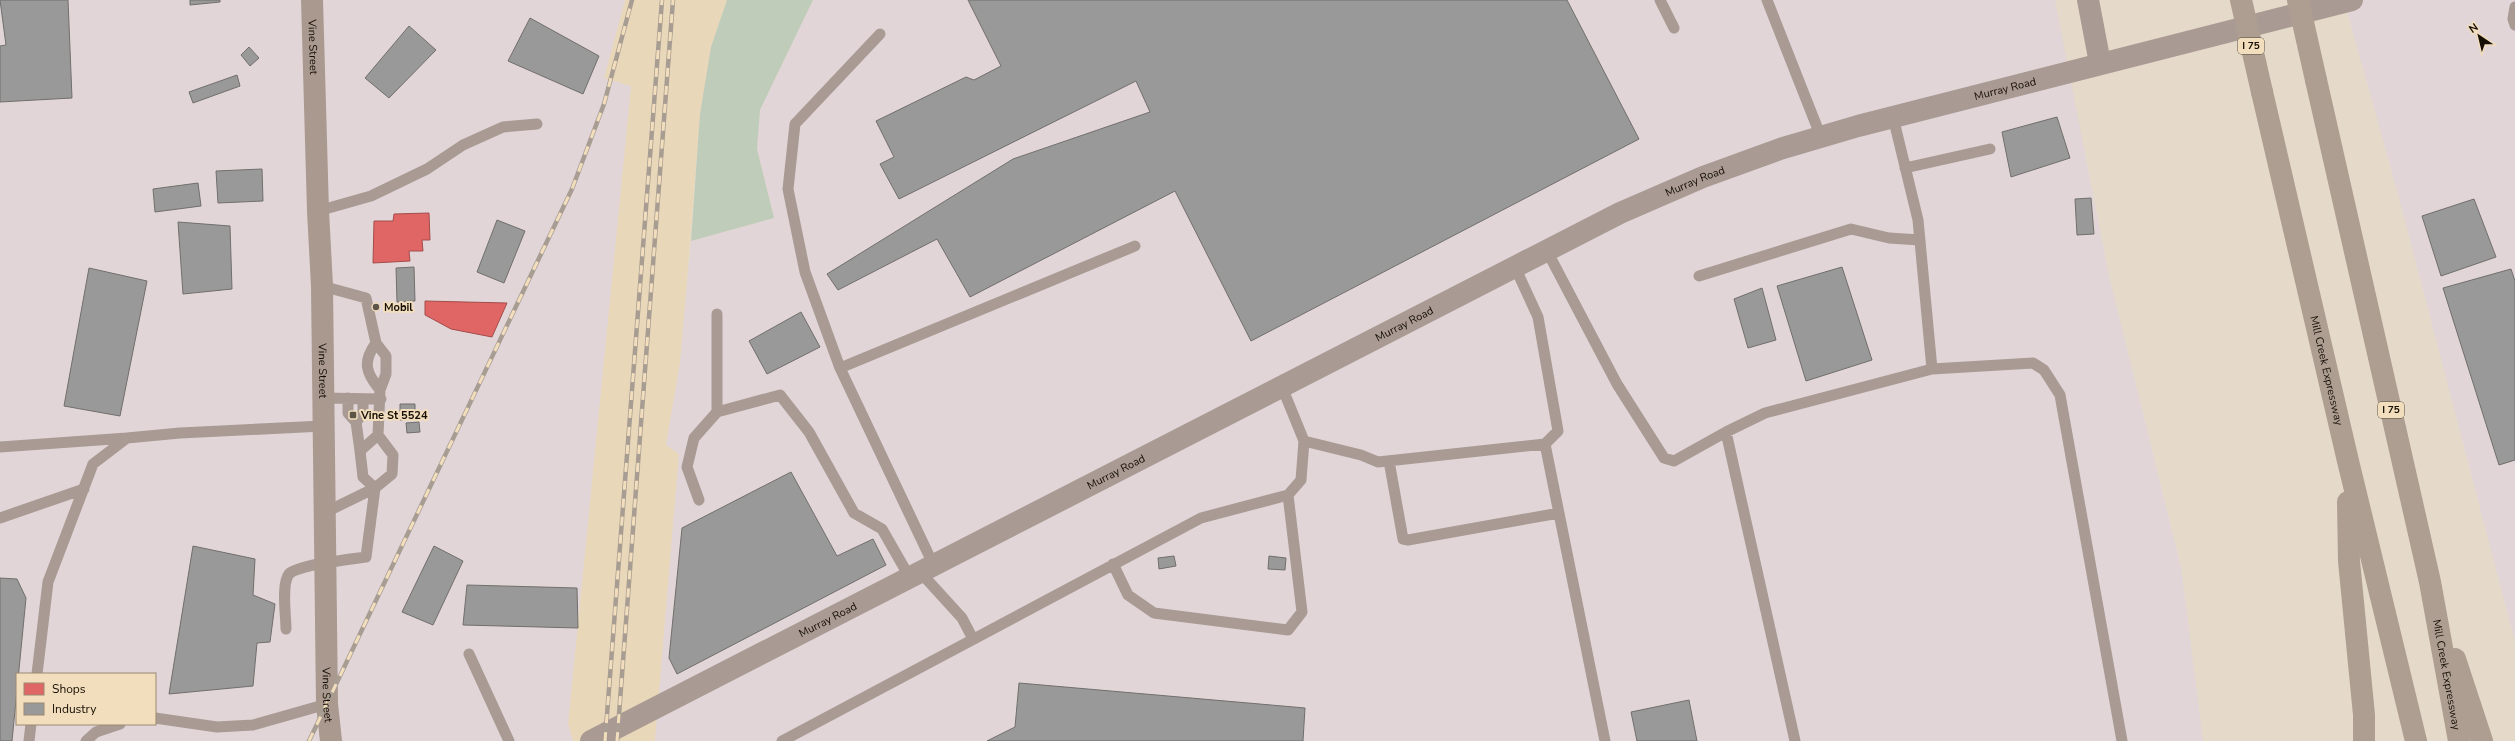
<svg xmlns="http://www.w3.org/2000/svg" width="2515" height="741" font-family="'Nunito Sans',sans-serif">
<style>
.built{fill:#e9d7b9}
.industrial{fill:#e1d5d8;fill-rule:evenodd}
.green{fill:#c0ccba}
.shops{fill:#e06666;stroke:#a34c49}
.industry{fill:#999;stroke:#716f6c}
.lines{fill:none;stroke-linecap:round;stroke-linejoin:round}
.lane{stroke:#a99a93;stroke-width:11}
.street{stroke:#a99a93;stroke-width:22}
.secondary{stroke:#a9998e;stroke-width:22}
.highway{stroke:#ae9e92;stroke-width:22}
.rail-casing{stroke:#a79d92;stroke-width:4.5}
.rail{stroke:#f2ddbc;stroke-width:3;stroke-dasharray:9;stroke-linecap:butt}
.highway-bridge{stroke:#ae9e92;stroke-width:22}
.poi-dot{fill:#5e5549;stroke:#f2ddbc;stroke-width:1.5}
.labels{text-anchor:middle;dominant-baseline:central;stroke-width:4;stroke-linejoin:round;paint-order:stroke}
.shield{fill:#f2ddbc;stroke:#574c3b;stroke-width:1}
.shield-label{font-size:10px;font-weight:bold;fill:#150e04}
.street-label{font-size:11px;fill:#150e04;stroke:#f2ddbc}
.poi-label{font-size:11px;font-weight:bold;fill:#150e04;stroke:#f2ddbc;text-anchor:start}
</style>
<rect width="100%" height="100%" fill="#e5dac9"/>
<path class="built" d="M625 0H727L711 47 700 114 680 363 666 445 679 454 655 741H573L568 724 631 87 604 78Z"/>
<path class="industrial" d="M0 0H625L604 78 631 86 568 724 573 741H0ZM17 674H155V724H17Z
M813 0H2055L2109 276 2181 567 2203 741H655L679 454 666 445 680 363 691 241 774 218 757 149 760 110Z
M2344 0H2515V642L2398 194Z"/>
<path class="green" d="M727 0H813L760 110 757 149 774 218 691 241 700 114 711 47Z"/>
<path class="shops" d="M429 213 430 240H422L423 251H409L410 261 373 263 374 221H393L394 214Z
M425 301 507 303 492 337 451 329 427 316 425 315Z"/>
<path class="industry" d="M0 0H68L72 98 0 102V46L6 45Z
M190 0H220V2L190 5Z
M968 0H1567L1639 139 1251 341 1175 191 970 297 937 239 838 290 827 274 1013 159 1150 112 1136 81 899 199 880 164 894 157 876 121 966 77 974 80 1001 66Z
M530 18 599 56 583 94 508 61Z
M409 26 436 50 389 98 365 78Z
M249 47 259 58 250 66 241 55Z
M237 75 240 86 193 103 189 92Z
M2057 117 2070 158 2011 177 2002 132Z
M262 169 263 201 218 203 216 171Z
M198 183 201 206 155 212 153 189Z
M2091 198 2094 234 2077 235 2075 199Z
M2474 199 2496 257 2441 276 2422 216Z
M497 220 525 231 504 283 477 272Z
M178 222 230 226 232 289 183 294Z
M414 267 415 301 397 302 396 268Z
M1842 267 1872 360 1806 381 1777 286Z
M89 268 147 281 120 416 64 406Z
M2511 269 2515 281V460L2499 465 2443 288Z
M1762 288 1776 340 1748 348 1734 299Z
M801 312 820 347 767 374 749 341Z
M400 404H415V419L400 420Z
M419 422 420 432 407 433 406 423Z
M791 472 837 556 873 539 886 565 677 674 669 658 682 528Z
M193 546 255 559 253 595 275 604 270 642 257 643 253 686 169 694Z
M434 546 463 561 433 625 402 612Z
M1174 556 1176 566 1159 569 1158 558Z
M1269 556 1286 558 1285 570 1268 569Z
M0 578 17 579 26 598 12 741H0Z
M467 585 577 588 578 628 463 625Z
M1019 683 1305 708 1303 741H987L1015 727Z
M1689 700 1697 741H1637L1631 712Z"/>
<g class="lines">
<path class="lane" d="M1660 0 1674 28
M1767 0 1821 137
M2515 7 2513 19 2515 25
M1905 168 1990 149
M318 211 371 196 427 169 463 145 503 127 537 124
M1547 251 1617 384 1664 458 1674 461 1726 432 1765 413 1932 369 1918 220 1893 117
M1699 276 1851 229 1889 238 1920 240
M717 314V412L780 395 809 432 854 513 882 529 910 578
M376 343C362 362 366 373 380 390
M840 368 805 272 788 189 795 124 880 34
M1932 369 2033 363 2044 370 2060 395 2122 741
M1282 387 1304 441 1361 455 1378 462 1545 444 1558 431 1538 317 1515 267
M323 398 381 399
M348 398V413L356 422 363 413V399
M356 422 360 451
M1726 432 1795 741
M1545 444 1605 741
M0 447 127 438
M1389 461 1403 539 1408 540 1559 513
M699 500 687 467 694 438 717 412
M326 512 375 488 363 477 360 451 378 435
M0 518 84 489
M1113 564 1128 595 1154 613 1288 630 1302 612 1288 495
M934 566 840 368 1135 246
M921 573 962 618 973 639
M286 629C286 616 281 584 289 574 297 565 351 559 366 557L375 488 392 474 393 455 378 435 380 390 386 374V356L376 343 366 298 322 286
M469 654 509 741
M37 674 48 582 93 464 127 438 180 433 323 426
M155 718 217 727 253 725 327 704
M29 741 31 724
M86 741 96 732 120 724
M782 741 1201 518 1288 495 1301 480 1304 441"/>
<g class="street">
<path d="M2088 0 2100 63"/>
<path id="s1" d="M591 741 1620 213 1703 177 1780 149 1858 126 2352 0"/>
</g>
<path class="secondary" id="s2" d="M312 0 318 211 322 286 327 704 331 741"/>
<g class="highway">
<path id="s3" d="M2316 80 2430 582 2459 741"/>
<path id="s4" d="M2262 92 2348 461 2416 741"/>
<path d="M2348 502 2349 561 2364 715V741"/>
<path d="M2455 659 2482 741"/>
</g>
<defs>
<path id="rail" d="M309 741 572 189 604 104 632 0
M605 741 662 0
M617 741 673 0"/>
</defs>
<use href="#rail" class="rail-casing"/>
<use href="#rail" class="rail"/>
<path class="highway-bridge" d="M2241 0 2262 92
M2298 0 2316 80"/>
</g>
<g class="poi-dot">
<circle cx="376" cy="307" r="4"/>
<rect x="349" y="411" width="8" height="8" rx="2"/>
</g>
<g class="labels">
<g class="shield">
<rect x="2238" y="38" width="26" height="16" rx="3"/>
<rect x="2378" y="402" width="26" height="16" rx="3"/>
</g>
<g class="shield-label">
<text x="2251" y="46">I 75</text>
<text x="2391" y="410">I 75</text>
</g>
<g class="street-label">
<text stroke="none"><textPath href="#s2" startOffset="47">Vine Street</textPath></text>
<text stroke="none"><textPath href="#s1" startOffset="1562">Murray Road</textPath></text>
<text stroke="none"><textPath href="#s1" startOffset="1238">Murray Road</textPath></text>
<text stroke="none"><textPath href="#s1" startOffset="914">Murray Road</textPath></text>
<text stroke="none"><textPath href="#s2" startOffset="371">Vine Street</textPath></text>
<text stroke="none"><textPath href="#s4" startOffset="286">Mill Creek Expressway</textPath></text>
<text stroke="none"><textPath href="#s1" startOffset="590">Murray Road</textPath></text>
<text stroke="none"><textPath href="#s1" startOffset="266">Murray Road</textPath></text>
<text stroke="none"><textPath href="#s3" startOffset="609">Mill Creek Expressway</textPath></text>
<text stroke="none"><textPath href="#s2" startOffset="695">Vine Street</textPath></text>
</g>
<g class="poi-label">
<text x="384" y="307">Mobil</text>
<text x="361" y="415">Vine St 5524</text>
</g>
</g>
<rect x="16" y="673" width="140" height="52" fill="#f2ddbc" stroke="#9a8a72"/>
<rect x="24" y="683" width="20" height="12" fill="#e06666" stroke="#9a8a72"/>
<text x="52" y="693" font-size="12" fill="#150e04">Shops</text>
<rect x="24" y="703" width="20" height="12" fill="#999999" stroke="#9a8a72"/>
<text x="52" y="713" font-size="12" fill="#150e04">Industry</text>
<g transform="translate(2479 36) rotate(325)" stroke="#f2ddbc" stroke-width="3" paint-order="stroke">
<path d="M0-3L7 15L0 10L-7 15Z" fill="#150e04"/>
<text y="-6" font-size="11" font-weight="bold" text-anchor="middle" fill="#150e04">N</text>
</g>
</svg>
